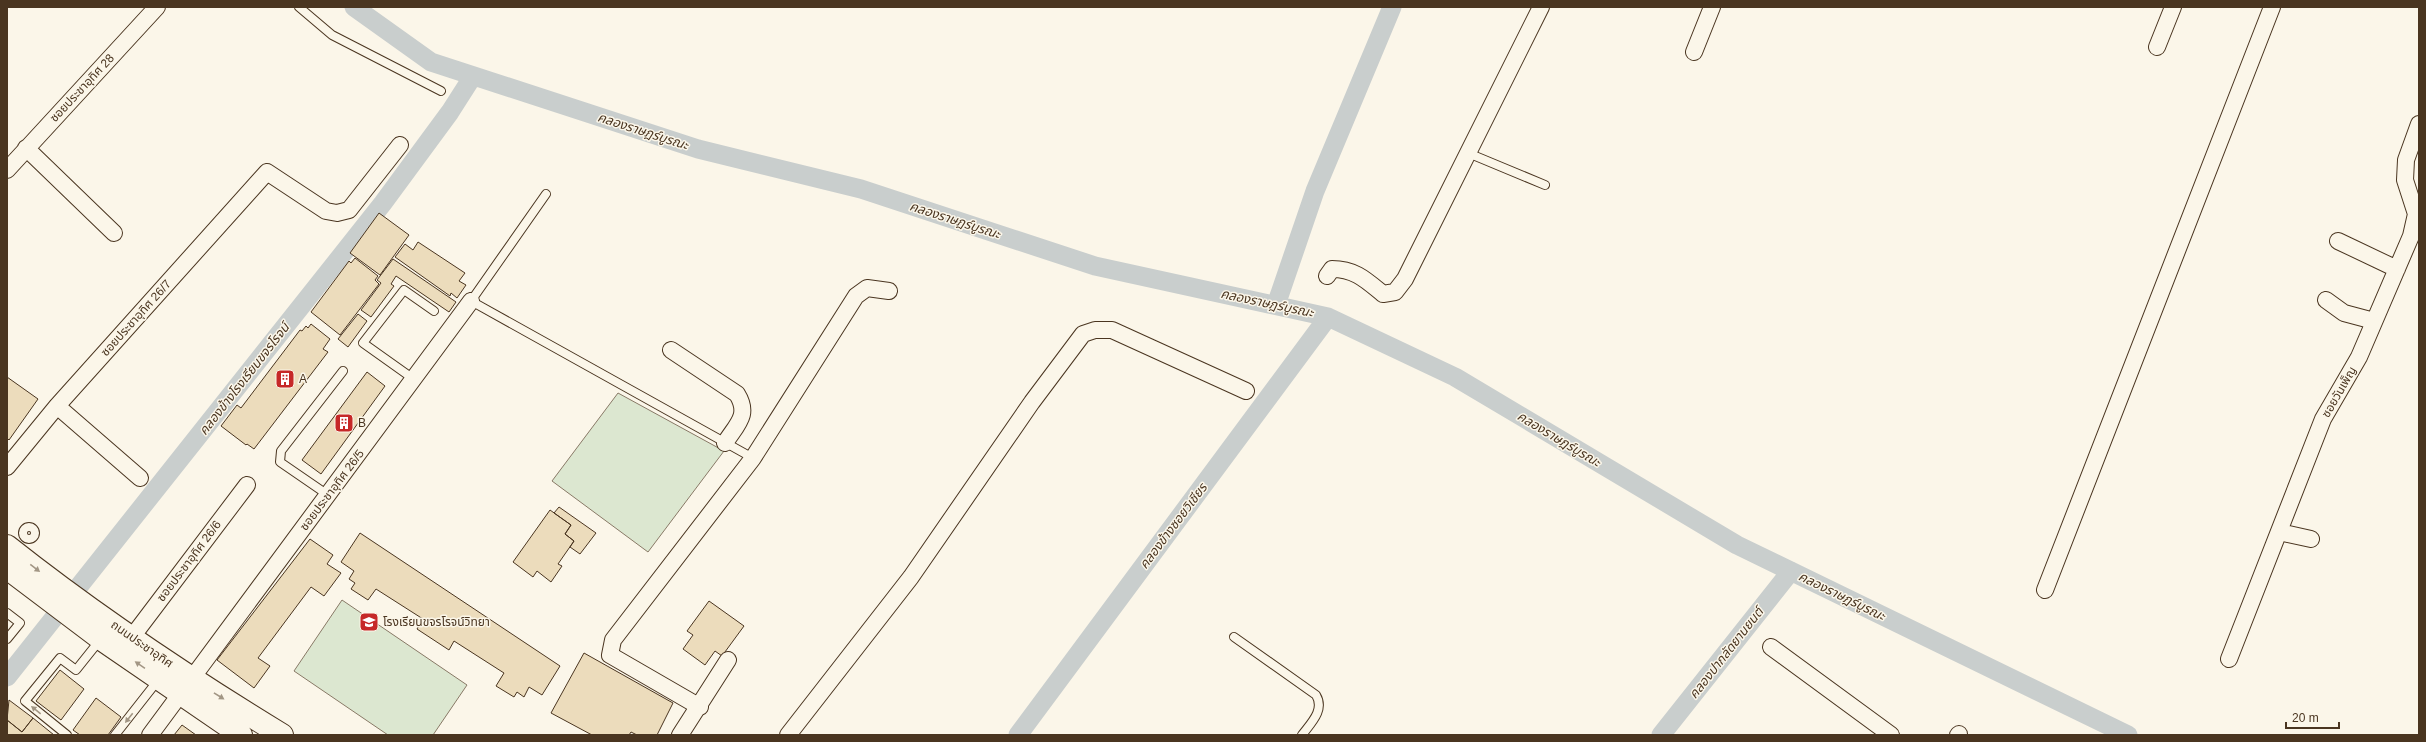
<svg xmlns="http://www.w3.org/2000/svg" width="2426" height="742" font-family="Helvetica,'Noto Sans Thai',sans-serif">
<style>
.green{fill:#dce7d0;stroke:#887966}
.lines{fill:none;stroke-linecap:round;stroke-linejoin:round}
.canal{stroke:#c9cecd;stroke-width:19}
.building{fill:#ecdcbc;stroke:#4a3520}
.lane-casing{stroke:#4a3520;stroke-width:10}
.street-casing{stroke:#4a3520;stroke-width:18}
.secondary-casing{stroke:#4a3520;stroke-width:24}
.lane{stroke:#fbf6e9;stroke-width:8}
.street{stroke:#fbf6e9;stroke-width:16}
.secondary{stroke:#fbf6e9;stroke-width:22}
.oneway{fill:#a29684}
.labels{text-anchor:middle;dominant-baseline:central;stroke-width:3;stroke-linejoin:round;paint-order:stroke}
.street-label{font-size:12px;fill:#4a3520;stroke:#fbf6e9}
.poi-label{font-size:12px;fill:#4a3520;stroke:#fbf6e9;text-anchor:start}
.water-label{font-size:13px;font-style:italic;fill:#4a3520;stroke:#fbf6e9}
</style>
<rect width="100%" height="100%" fill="#fbf6e9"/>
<path class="green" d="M618 393 724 451 648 552 552 481Z
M342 600 467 685 433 735H388L294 671Z"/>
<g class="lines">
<path class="canal" d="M354 7 431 62 698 149 861 189 1095 266 1328 317 1455 377 1737 545 2128 735
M1276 305 1315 191 1392 7
M7 677 383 203 450 112 473 76
M1018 735 1328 317
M1661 735 1791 571"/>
</g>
<path class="building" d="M379 213 409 235 380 275 350 253Z
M418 242 465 273 459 281 466 285 457 298 451 293 450 296 395 257 405 244 413 250Z
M355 258 378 276 375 280 379 284 340 335 311 312 349 261 351 263Z
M393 259 456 302 449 312 396 276 391 284 394 286 371 317 361 310 381 283 377 280Z
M358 314 367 321 348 347 338 339Z
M311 324 330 339 323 349 328 352 254 449 247 444 246 445 221 426 237 405 241 408 300 330 302 331 306 326 308 328Z
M367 372 385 386 321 474 302 460Z
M7 377 38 399 9 440 7 438Z
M559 507 596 533 580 554 570 547 574 541 565 534 571 525 554 513Z
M550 510 571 525 565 534 574 541 558 564 562 566 551 582 537 571 533 577 513 562Z
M360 533 560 666 542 695 529 687 524 697 517 692 514 697 496 686 504 673 454 641 449 650 417 629 423 619 376 589 368 600 351 589 355 583 349 579 354 571 341 562Z
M310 539 333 555 327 564 341 573 324 596 311 587 258 658 270 666 254 688 217 660Z
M709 601 744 626 722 656 715 651 705 665 683 649 693 635 687 631Z
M584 653 673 703 657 735H637L631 732 629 735H592L551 713Z
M60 670 84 689 61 720 36 701Z
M96 698 121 717 108 735H80L73 730Z
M9 700 33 718 22 732 7 720Z
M33 718 54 735H7V720L22 732Z
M182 725 196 735H174Z"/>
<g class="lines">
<defs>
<path id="lane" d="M299 7 332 35 441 91
M1468 153 1545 185
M546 194 471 301 753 458
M415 380 363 343 404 290 434 311
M328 495 280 462 281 451 343 371
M23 533a6 6 0 1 1 12 0a6 6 0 1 1-12 0Z
M7 613 20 623 7 639
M1234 637 1316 695C1325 710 1311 723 1302 735
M67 735 25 701 60 658 76 670 100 640
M115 735 159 679"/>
<path id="street" d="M2157 47 2173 7
M1694 52 1712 7
M26 148 114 233
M7 170 157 7
M2338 241 2397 269
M1327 276 1332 269C1355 269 1366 280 1383 294L1395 292 1405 279 1541 7
M2326 300 2344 313 2374 321
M671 350 737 394C750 415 737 424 725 443
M57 406 140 478
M7 467 57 406 267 172 326 211 337 213 349 210 400 145
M2279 532 2311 539
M2045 590 2272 7
M132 637 247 485
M1771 647 1891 735
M2229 659 2323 419 2359 357 2411 236 2416 214 2405 180 2406 160 2419 124
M700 707 610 655 613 640 753 458 856 296 867 288 889 291
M150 735 471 301
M680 735 728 660
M788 735 911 577 1032 402 1083 334 1095 330H1112L1246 391
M1958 735 1959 734"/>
<path id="secondary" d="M7 546C94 615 187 677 282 735
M7 568 101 639 241 735"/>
</defs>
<use href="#lane" class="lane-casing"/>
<use href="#street" class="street-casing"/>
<use href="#secondary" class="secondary-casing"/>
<use href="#lane" class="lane"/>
<use href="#street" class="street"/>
<use href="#secondary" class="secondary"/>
</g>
<defs><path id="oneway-solid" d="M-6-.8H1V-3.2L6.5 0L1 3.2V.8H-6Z"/></defs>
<g class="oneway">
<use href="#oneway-solid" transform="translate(35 568) rotate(38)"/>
<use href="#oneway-solid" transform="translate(140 665) rotate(-146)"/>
<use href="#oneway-solid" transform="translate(219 696) rotate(32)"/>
<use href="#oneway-solid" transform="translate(36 710) rotate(-141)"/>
<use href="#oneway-solid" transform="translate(129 718) rotate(128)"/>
</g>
<defs>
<symbol id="building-square" viewBox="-11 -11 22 22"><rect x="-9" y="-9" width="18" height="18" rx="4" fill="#c62828" stroke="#fbf6e9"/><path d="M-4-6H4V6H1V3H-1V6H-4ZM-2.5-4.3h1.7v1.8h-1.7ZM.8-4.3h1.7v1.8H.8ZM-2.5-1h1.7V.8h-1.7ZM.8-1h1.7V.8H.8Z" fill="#fff"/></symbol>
<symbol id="school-square" viewBox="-11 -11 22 22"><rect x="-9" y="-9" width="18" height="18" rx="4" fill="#c62828" stroke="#fbf6e9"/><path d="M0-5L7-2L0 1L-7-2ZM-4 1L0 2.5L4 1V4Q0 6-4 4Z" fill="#fff"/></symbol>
</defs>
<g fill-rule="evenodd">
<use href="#building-square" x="274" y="368" width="22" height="22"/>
<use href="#building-square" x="333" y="412" width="22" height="22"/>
<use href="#school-square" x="358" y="611" width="22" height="22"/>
</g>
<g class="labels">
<g class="street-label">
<text transform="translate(82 88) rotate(-47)">ซอยประชาอุทิศ 28</text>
<text transform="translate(136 318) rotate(-48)">ซอยประชาอุทิศ 26/7</text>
<text transform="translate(2339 392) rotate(-60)">ซอยวันเพ็ญ</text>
<text transform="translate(332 490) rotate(-53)">ซอยประชาอุทิศ 26/5</text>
<text transform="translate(189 561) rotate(-53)">ซอยประชาอุทิศ 26/6</text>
<text transform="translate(142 644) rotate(35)">ถนนประชาอุทิศ</text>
</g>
<g class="poi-label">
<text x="299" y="379">A</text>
<text x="358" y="423">B</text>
<text x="383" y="622">โรงเรียนขจรโรจน์วิทยา</text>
</g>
<g class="water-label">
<text transform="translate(643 131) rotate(18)">คลองราษฎร์บูรณะ</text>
<text transform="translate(955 220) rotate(18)">คลองราษฎร์บูรณะ</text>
<text transform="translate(1267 303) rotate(12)">คลองราษฎร์บูรณะ</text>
<text transform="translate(244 379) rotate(-52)">คลองข้างโรงเรียนขจรโรจน์</text>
<text transform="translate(1559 439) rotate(31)">คลองราษฎร์บูรณะ</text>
<text transform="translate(1173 526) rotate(-53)">คลองข้างซอยวิเชียร</text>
<text transform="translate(1842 596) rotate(26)">คลองราษฎร์บูรณะ</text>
<text transform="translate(1726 653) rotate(-52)">คลองปากลัดยานยนต์</text>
</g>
</g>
<rect width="2426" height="742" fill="none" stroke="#4a3520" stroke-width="16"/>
<path d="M2286 722v6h53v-6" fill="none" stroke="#4a3520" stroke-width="2"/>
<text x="2292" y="722" font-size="12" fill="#4a3520" stroke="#fbf6e9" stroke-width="3" paint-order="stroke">20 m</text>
</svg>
